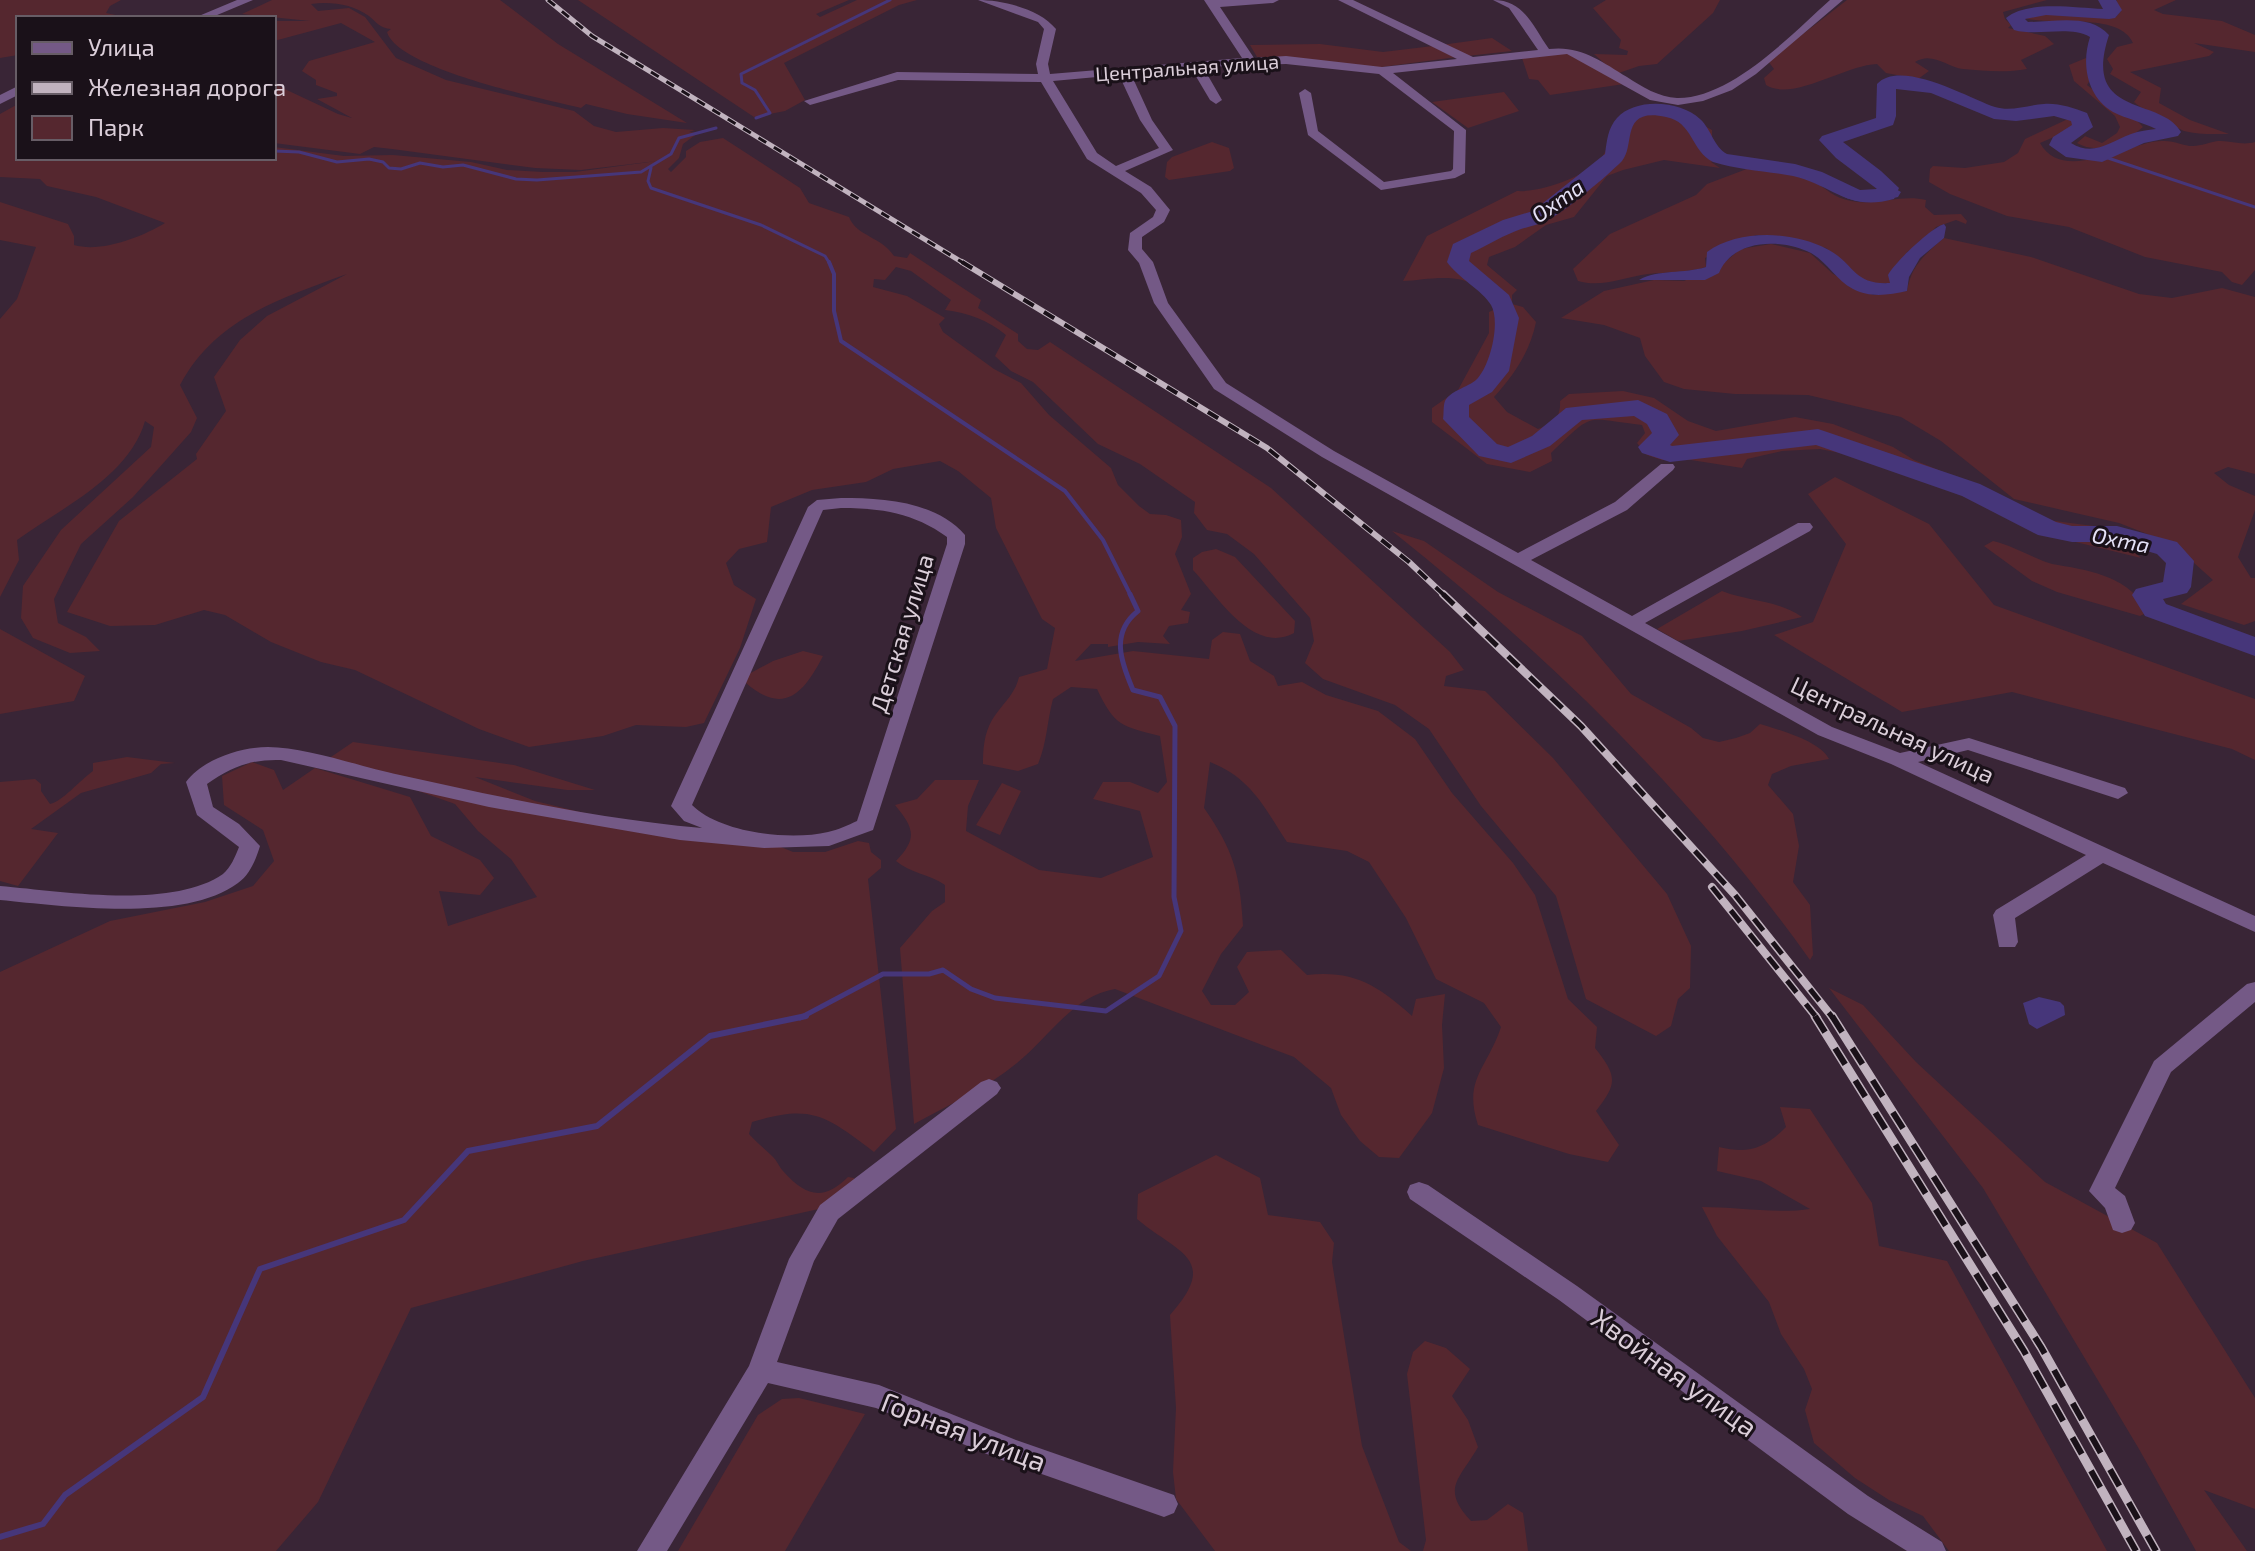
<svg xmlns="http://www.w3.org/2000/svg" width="2255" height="1551" font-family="'Exo 2',sans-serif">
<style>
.green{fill:#55272f}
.water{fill:#46367a}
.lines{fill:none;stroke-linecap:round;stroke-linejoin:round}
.stream-far3{stroke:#46367a;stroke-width:3}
.stream-far2{stroke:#46367a;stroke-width:4}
.stream-far1{stroke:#46367a;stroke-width:5}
.stream{stroke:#46367a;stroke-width:6}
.river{fill:#46367a;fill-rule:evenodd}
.street{fill:#745986;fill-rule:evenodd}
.rail-far3-casing{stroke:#c1b3bf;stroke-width:5}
.rail-far2-casing{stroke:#c1b3bf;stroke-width:6}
.rail-far1-casing{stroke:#c1b3bf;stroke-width:8}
.rail-casing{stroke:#c1b3bf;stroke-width:9}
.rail-far3{stroke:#1a1119;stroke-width:3;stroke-dasharray:9;stroke-linecap:butt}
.rail-far2{stroke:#1a1119;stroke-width:4;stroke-dasharray:12;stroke-linecap:butt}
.rail-far1{stroke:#1a1119;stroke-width:5;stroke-dasharray:15;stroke-linecap:butt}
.rail{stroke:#1a1119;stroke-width:6;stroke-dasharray:19;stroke-linecap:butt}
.labels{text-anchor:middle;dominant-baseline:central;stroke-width:6;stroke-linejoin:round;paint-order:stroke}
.far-street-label{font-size:20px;fill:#dbced9;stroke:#1a1119}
.far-water-label{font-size:22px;font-style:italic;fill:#e4e1f6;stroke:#1a1119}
.street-label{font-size:24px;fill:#dbced9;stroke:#1a1119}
.near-street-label{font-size:28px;fill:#dbced9;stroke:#1a1119}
</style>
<rect width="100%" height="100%" fill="#392536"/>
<path class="green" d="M0 0H121L110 6 106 13 130 18H18V55L0 58Z
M272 0H500L558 44 687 123 627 114 586 104 581 108C543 99 398 69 387 32L391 29C380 28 377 23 369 16 353 4 330 1 311 4L318 11 349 8 365 17 396 58 446 80 574 111 594 126 616 132 663 128 695 130 689 132 698 133 683 144 679 158 668 169 671 172 686 157V151L700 142 723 138 800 188 809 203 849 217C856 236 882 237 894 256L907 258 910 253 981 300 978 308 1018 334V341L1027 349 1038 350 1050 342 1271 488 1450 652 1464 670 1446 676 1444 686 1485 691 1553 758 1667 894 1691 946 1690 988 1678 999 1671 1026 1656 1036 1586 999 1556 896 1481 806 1429 729 1395 705 1323 679 1305 663 1314 641 1310 618 1254 554 1227 534 1207 530 1194 513 1195 502 1140 464 1098 444 1033 382 1011 371 995 356 1006 335C988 320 968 313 945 310L951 300 911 271 896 267 885 280 874 279 873 287 907 296 945 318 939 324 943 332 994 369 1021 383 1049 415 1111 468 1118 485 1139 506 1150 514 1166 515 1181 520 1182 537 1175 554 1191 594 1181 610 1190 612 1188 623 1169 626 1163 636 1170 644 1138 642 1108 647V644H1091L1075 661 1133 651 1209 659 1212 640 1223 632 1240 634 1250 661 1274 676 1278 686 1302 682 1326 695 1378 711 1415 739 1452 793 1513 863 1535 895 1568 999 1597 1027 1595 1048C1617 1076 1618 1083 1596 1111L1619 1145 1608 1162 1569 1154 1478 1125C1463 1079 1487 1069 1501 1027L1484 1003 1436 979 1406 918 1369 862 1347 851 1287 842C1264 807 1251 778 1210 762L1204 808C1234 851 1240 874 1243 926L1221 954 1202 991 1211 1005H1235L1249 992 1237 967 1247 952 1281 950 1307 975C1355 970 1378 986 1412 1016L1416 999 1445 994 1442 1025 1444 1068 1432 1113 1399 1158 1379 1157 1360 1141 1341 1115 1331 1088 1294 1057 1115 989C1073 996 1049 1037 1017 1063 987 1088 948 1105 914 1124L900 948 932 911 945 902V885C929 874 910 873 896 861 918 838 914 828 895 805L917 799 935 780H979L968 806 966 831 1039 870 1101 878 1153 857 1140 811 1093 799 1103 782H1130L1158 793 1167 782 1160 736C1122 726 1115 727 1097 689L1071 687 1053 699C1047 721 1047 743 1038 764L1018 771 983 764C983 749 984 734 992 720 1001 705 1015 695 1019 677L1047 669 1055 628 1042 619 996 528 991 498 958 471 940 461 893 469 866 482 812 490 771 507 767 542 739 549 726 563 734 585 756 599 740 648 704 723 686 727 636 725 603 736 529 747 479 729 355 670 321 662 271 642 225 615 204 610 155 625 110 626 67 612 119 521 197 459 196 454 226 411 214 377 240 340 267 316 347 274C281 298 215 319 180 385L197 418 191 432 133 497 81 544 54 599 58 623 86 637 100 651 70 653 33 638 21 618 23 586 61 530 151 447 154 427 145 421C129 477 61 508 17 540L19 560 0 597V319L17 299 36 247 0 240V202L68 224 74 236V245C101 253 142 237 165 223L96 197 47 186 40 179 0 177V114L18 104V158H274V147L344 156 393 155 471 162 507 170 543 172H575L657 161 581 170 535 168 392 149 374 147 360 154 274 143V84L338 114 352 118 317 99 337 96V93L316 85V80L302 71 309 61 375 42 341 23 274 41V21H310L242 14Z
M578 0H849L816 14 820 17 857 0H917L899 5 784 63 805 100 785 111 754 117Z
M1606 0H1720L1713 13 1657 64 1639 66 1616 74 1594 54 1627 55 1628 51 1619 48 1621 40 1593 8Z
M1847 0H2047L2003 12 2005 19 2011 25 2008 28 2045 36 2054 44 2021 60 2027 69C2006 73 1984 71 1963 69 1947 67 1932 51 1915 62L1929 71 1918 79 1886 73 1877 64C1845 65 1793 102 1766 85L1764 78 1774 69 1768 61Z
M2117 0H2176L2154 10 2163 14 2222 21 2255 35V52L2194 43 2214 52 2209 56 2130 72 2161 88 2159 103 2190 120 2229 134C2215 134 2198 135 2184 131 2177 128 2138 107 2134 102L2141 92 2110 74 2113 69 2107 59 2117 47 2133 43C2118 10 2047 28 2023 17L2063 11 2116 17 2121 11 2115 4Z
M1492 38 1512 51 1467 56 1441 45Z
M1320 44 1383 52 1433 46 1457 57 1374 68 1287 57H1257L1250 45Z
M1566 51 1624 84 1550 95 1538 80 1529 79 1521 55Z
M2086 58 2090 80 2087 85 2115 107 2128 111 2143 127C2126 142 2099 156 2077 143L2085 136 2102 143 2117 133 2120 127 2115 116 2074 81 2069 65Z
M1504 92 1519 111 1468 128 1432 102Z
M1660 107 1678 111 1712 130V138L1719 148 1717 159 1711 162 1720 168 1664 160 1623 170 1607 176 1574 217 1546 225 1515 247 1489 257 1487 265 1517 290 1512 295V304L1523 307 1536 322C1530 352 1514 375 1494 397L1507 412 1538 429C1553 423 1561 418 1560 401L1569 394 1623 391 1654 398 1688 421 1716 431 1795 417 1833 424 1893 447 1914 460 1997 494 2047 520 2109 528 2141 558 2043 534 1976 500 1865 458 1820 449 1782 451 1747 459 1742 468 1691 460H1662L1647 455 1637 443 1645 433 1642 425C1583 418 1595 411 1551 453L1552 461 1530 472 1487 464 1432 422V408L1458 390 1489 333V312L1502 306C1490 301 1483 291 1472 284 1454 273 1423 280 1403 281L1427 236 1517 191C1539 193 1595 175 1605 152 1612 138 1613 126 1623 113Z
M2070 118 2078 119 2077 127 2040 143C2063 185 2130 141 2162 141 2173 140 2183 146 2193 146 2201 146 2210 142 2218 141 2231 140 2241 146 2255 142V270L2242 285 2232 282 2222 272 2145 257 2069 227 2007 216 1950 194 1929 182 1930 169 1933 166 1965 168 2004 162 2018 153 2025 139Z
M1212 142 1229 148 1234 168 1230 171 1169 180 1165 177 1167 162 1172 157Z
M1752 167C1773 168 1795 170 1813 181 1827 189 1834 198 1851 201 1877 206 1901 194 1926 200L1925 207 1934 215 1961 214 1967 221 1966 224 1956 220 1936 227 1921 243 1907 252 1890 283 1875 284 1860 279 1826 248 1776 236 1756 235 1705 258 1706 267C1686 273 1668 272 1648 274 1624 277 1602 288 1578 281L1573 269 1610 234 1696 195 1707 184Z
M1944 238 2031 257 2139 294 2172 298 2222 288 2255 297V474L2228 467 2214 473 2229 485 2255 496V510L2238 557 2251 578H2255V621L2244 625 2181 604 2213 580 2173 544 2119 523 2014 499 1941 441 1901 417 1808 395 1735 394 1684 389 1664 382 1645 356 1640 338 1604 325 1561 318 1604 291 1654 280 1684 281 1723 264 1740 249 1771 244 1810 253 1833 274 1873 295 1907 291C1911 266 1925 254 1944 238Z
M1835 477 1929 524 1994 605 2255 699V760L2232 749 2012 692 1902 712 1774 635 1813 622 1846 544 1808 494Z
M1392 531 1424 541 1498 592 1582 636 1631 694 1691 728 1703 738 1719 742 1736 738 1750 733 1760 724C1779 730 1820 741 1829 759L1791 766 1772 774 1768 785 1793 814 1799 846 1793 882 1810 905 1813 955 1810 960C1694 797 1548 655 1392 531Z
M1993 541C2015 546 2041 563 2058 565 2094 571 2130 578 2148 612L2140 616 2057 592 2032 581 1984 546Z
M1216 549 1235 557 1295 621 1294 633C1253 655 1218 597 1193 570V558L1202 552Z
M1722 591C1750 602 1778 600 1802 617L1742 631 1678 641 1657 629Z
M0 629 85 676 74 701 0 714Z
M803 651 823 656C804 693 784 716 746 683L747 675 773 661Z
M353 742 514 765 595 790H567L475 777 535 801 601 817 764 840 793 852H825L858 841 869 843 871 852 881 860V868L868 879 896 1129 874 1152C825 1115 812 1104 752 1122L749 1134C756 1142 764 1148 772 1156 777 1160 779 1167 783 1171 806 1197 824 1201 848 1177L854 1178 856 1184 828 1207 583 1261 411 1308 318 1502 276 1551H0V972L110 921 205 902 253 886 274 861 263 830 224 805 222 776 252 762 274 770 283 790 315 768 410 797 431 836 480 860 494 878 480 895 439 891 448 926 537 897 511 859 478 831 455 804 328 759Z
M127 757 175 763 161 764 151 773 81 793 31 829 58 833 18 886 0 881V782L35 779 41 784V791L50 804C63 801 79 781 93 771V763Z
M1002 783 1021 791 1000 835 976 825Z
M1829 988 1863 1005 1916 1062 2045 1182 2157 1243 2255 1398V1509L2204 1490 2247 1551H2196L2139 1449 1983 1188Z
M1780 1107 1810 1109 1872 1203 1879 1246 1947 1261 2107 1551H1949L1923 1516 1889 1500 1855 1478 1814 1443 1805 1410 1812 1389 1804 1369 1781 1334 1769 1302 1717 1236 1702 1207C1735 1207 1779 1214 1810 1209L1761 1181 1717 1171 1719 1147C1748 1154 1764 1149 1786 1127Z
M1216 1155 1260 1178 1268 1215 1320 1222 1334 1243 1332 1262 1362 1446 1399 1542 1411 1551H1215L1176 1499 1173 1472 1176 1408 1170 1315C1221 1258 1177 1253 1137 1219L1138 1194Z
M1425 1341 1446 1348 1470 1369 1452 1396 1468 1420 1478 1447C1460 1479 1440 1488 1471 1521L1487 1520 1508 1504 1523 1513 1528 1551H1423L1426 1540 1407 1374 1413 1352Z
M799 1398 865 1414 785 1551H678L758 1415 782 1399Z"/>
<path class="water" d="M1882 181 1901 192 1898 197C1874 204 1842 206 1827 182 1844 190 1864 196 1883 191Z
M1944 224 1946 227 1944 238 1920 258 1909 277 1907 291C1889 295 1870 298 1853 289 1836 280 1827 262 1811 253 1781 238 1733 239 1719 273L1705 280H1639C1658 269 1684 274 1706 267L1707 252C1739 229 1792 231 1827 249 1855 263 1852 285 1890 283L1888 275C1895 262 1931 228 1944 224Z
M2039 997 2060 1002 2064 1006 2065 1015 2037 1029 2029 1024 2023 1003Z"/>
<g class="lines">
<path class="stream-far3" d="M756 118 770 113 755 90 742 83 741 74 890 0
M274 151 299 152 337 162 369 159 383 162 389 168 401 169 420 163 443 167 463 165 516 179 537 180 641 172 671 154 679 138 716 128
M2102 156 2255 207
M651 168 648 181 651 188 761 225 825 256 830 264"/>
<path class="stream-far2" d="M829 262 834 274V311L841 341 1065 491 1103 540 1131 596"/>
<path class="stream-far1" d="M800 1018 883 974H929L943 970 971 989 995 998 1106 1011 1159 976 1181 931 1174 897 1175 726 1160 697 1133 690C1121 662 1110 633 1138 611L1130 594"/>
<path class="stream" d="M0 1537 43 1524 65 1495 203 1397 260 1269 404 1220 468 1151 597 1126 710 1036 806 1016"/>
<path class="river" d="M2098 0H2116L2122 10 2115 18 2109 19 2046 15 2025 19 2028 22C2054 22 2090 13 2109 35 2081 119 2161 96 2181 132L2178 136 2144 143 2102 162 2066 157 2049 145 2053 137 2072 125 2071 121 2054 116 2016 121 1994 119 1931 93 1896 89V116L1893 125 1843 142 1881 171 1899 188 1894 199C1847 212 1833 185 1793 176 1766 171 1739 170 1713 162 1691 151 1693 122 1666 117 1619 107 1636 145 1622 161 1606 177 1570 207 1550 219 1542 224 1531 226 1521 229 1504 235 1488 245 1471 253L1469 261 1509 295 1519 318 1509 371 1492 392 1469 405V417L1497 444 1508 447 1532 436 1566 408 1638 400 1667 414 1679 435 1670 445 1672 446 1818 429 1827 432 1980 484 2056 522 2072 526H2117L2177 542 2194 561 2191 587 2187 593 2163 599 2166 604 2255 637V656L2145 616 2132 595 2136 589 2163 582 2166 563 2157 554 2116 542H2072L2038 535 1962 496 1816 445 1670 462 1642 453 1638 447 1652 433 1647 424 1634 416 1582 420 1550 446 1511 463 1479 456 1443 419C1444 414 1443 406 1445 401 1450 391 1468 387 1476 380 1490 367 1501 322 1491 305 1482 290 1458 278 1447 262L1453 244 1503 220 1533 211 1605 154C1607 140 1608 128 1617 118 1636 97 1681 101 1700 119 1712 130 1713 146 1727 154L1795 164 1822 172 1860 190 1877 189 1836 158 1819 140 1822 136 1876 118 1877 84C1901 58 1970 99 1995 107 2011 112 2028 105 2044 104 2059 103 2073 108 2087 113L2093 127 2071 143C2094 157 2109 142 2131 134 2139 131 2148 130 2156 129 2142 122 2127 119 2113 112 2087 97 2081 64 2090 37 2068 25 2038 37 2014 30L2006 18C2028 0 2074 8 2103 9Z"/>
<path class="street" d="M237 0H253L210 18H194Z
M978 0C1003 0 1040 9 1056 29L1048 64 1050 74 1242 58 1204 0H1279L1273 3 1220 7 1254 58 1286 56 1382 67 1457 59 1338 0H1353L1473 57 1538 50 1509 8 1493 0C1524 0 1532 25 1549 49 1580 45 1601 61 1627 77 1642 87 1659 97 1677 98 1731 99 1793 33 1830 0H1843L1756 74 1732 90 1703 101 1678 105 1650 100 1567 54 1393 73 1466 130 1465 173 1455 178 1381 190 1308 135 1299 93 1305 89 1311 93 1318 131 1384 182 1451 171 1453 169 1454 131 1379 74 1286 64 1203 67 1222 100 1216 104 1210 100 1191 68 1131 74 1152 120 1173 150 1125 171 1151 187 1170 210 1164 222 1142 237V249L1153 262 1168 303 1226 383 1334 451 1518 553 1615 502 1661 464H1673L1675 467 1673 470 1627 510 1531 560 1632 616 1798 523H1810L1813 527 1810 531 1645 623 1832 727 1900 753 1969 738 2125 788 2128 793 2118 799 1968 750 1918 762 2255 916V932L2103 863 2015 918 2018 942 2015 947H1999L1993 915 1996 910 2086 855 1891 764 1818 735 1322 457 1214 389 1154 303 1139 263 1128 250 1130 233 1153 217 1156 210 1141 193 1087 159 1041 82 898 80 810 105 804 101 897 72 1038 74 1036 64 1044 29 1038 22ZM1119 75 1140 120 1159 148 1116 166 1097 153 1053 81Z
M18 86V95L0 104V95Z
M841 498C882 498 936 501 965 535V544L873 830 829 846 764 848 680 840 489 807 281 760C251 759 231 767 207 784L213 807 239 824 260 846C256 859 250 875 238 883 185 923 63 906 0 900V886C60 891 171 910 223 874 231 867 235 857 239 847L197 815 186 782C203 759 241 747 268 747 306 747 361 767 400 775 499 797 601 819 702 828L684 821 671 806 808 507 817 500ZM841 508C881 508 914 513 947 537V544L857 821C848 825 838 830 828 832 790 841 720 833 692 805L823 510Z
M2255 982V1002L2171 1072 2115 1188 2125 1196 2135 1223 2131 1230 2122 1233 2113 1230 2105 1208 2089 1191 2154 1061 2247 984Z
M989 1079 997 1082 1001 1088 997 1094 838 1219 814 1261 777 1362 879 1385 1016 1440 1174 1495 1178 1504 1174 1513 1164 1517 999 1459 876 1408 768 1383 667 1551H637L749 1366 789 1259 820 1205 981 1082Z
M1419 1182 1428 1185 1577 1286 1868 1496 1942 1542 1946 1551H1907L1848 1514 1559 1300 1410 1199 1407 1192 1410 1185Z"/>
<defs>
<path id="rail-far3" d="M548 0 592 36 965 264"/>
<path id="rail-far2" d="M962 262 1267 448 1409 562 1445 596"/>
<path id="rail-far1" d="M1443 594 1581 726 1735 895 1833 1018
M1712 887 1817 1018"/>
<path id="rail" d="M1815 1016 2024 1351 2136 1551
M1832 1016 2041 1347 2156 1551"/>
</defs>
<use href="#rail-far3" class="rail-far3-casing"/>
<use href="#rail-far2" class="rail-far2-casing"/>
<use href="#rail-far1" class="rail-far1-casing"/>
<use href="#rail" class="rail-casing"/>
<use href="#rail-far3" class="rail-far3"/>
<use href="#rail-far2" class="rail-far2"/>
<use href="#rail-far1" class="rail-far1"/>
<use href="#rail" class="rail"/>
</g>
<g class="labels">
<g class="far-street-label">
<text transform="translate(1187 67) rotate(-4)">Центральная улица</text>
</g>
<g class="far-water-label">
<text transform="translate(1557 200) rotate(-35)">Охта</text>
<text transform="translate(2121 539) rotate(11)">Охта</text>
</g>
<g class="street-label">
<text transform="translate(901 633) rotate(-73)">Детская улица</text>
<text transform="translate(1893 729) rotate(25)">Центральная улица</text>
</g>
<g class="near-street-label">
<text transform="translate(1675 1372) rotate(36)">Хвойная улица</text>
<text transform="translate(964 1431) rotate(21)">Горная улица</text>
</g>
</g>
<rect x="16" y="16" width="260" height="144" fill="#1a1119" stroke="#675d66" stroke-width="2"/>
<rect x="32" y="42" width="40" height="12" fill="#745986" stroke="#675d66" stroke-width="2"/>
<text x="88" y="56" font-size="24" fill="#dbced9">Улица</text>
<rect x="32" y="82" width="40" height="12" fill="#c1b3bf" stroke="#675d66" stroke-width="2"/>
<text x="88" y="96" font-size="24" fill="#dbced9">Железная дорога</text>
<rect x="32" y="116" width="40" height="24" fill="#55272f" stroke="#675d66" stroke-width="2"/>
<text x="88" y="136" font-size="24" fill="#dbced9">Парк</text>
</svg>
